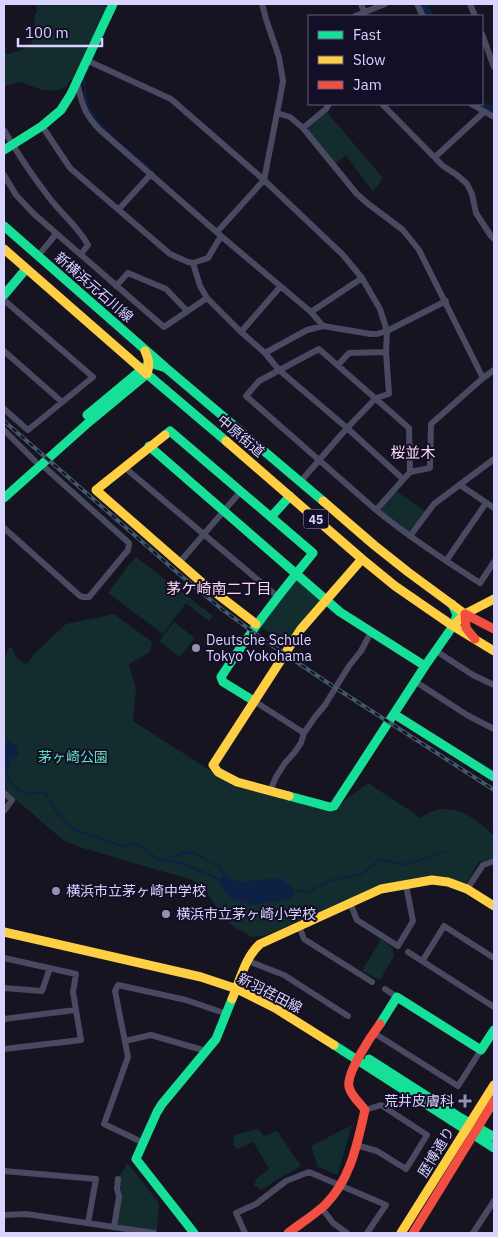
<svg xmlns="http://www.w3.org/2000/svg" width="498" height="1237" font-family="'IBM Plex Sans','Noto Sans JP',sans-serif">
<style>
.green{fill:#132c2d}
.water{fill:#0d2144}
.lines{fill:none;stroke-linecap:round;stroke-linejoin:round}
.stream{stroke:#0d2144;stroke-width:2}
.river{stroke:#0d2144;stroke-width:10}
.street{stroke:#4a4962;stroke-width:6}
.fast{stroke:#16e098;stroke-width:9}
.slow{stroke:#ffcf43;stroke-width:9}
.jam{stroke:#f24e42;stroke-width:9}
.rail-casing{stroke:#43596b;stroke-width:4}
.rail{stroke:#130f26;stroke-width:2;stroke-dasharray:5.5;stroke-linecap:butt}
.poi-dot{fill:#9591b1;stroke:#130f26;stroke-width:2}
.labels{text-anchor:middle;dominant-baseline:central;stroke-width:4;stroke-linejoin:round;paint-order:stroke}
.shield{fill:#130f26;stroke:#9e99be;stroke-width:1}
.shield-label{font-size:12px;font-weight:bold;fill:#d9d4ff}
.street-label{font-size:14px;fill:#d9d4ff;stroke:#130f26}
.poi-label{font-size:14px;fill:#d9d4ff;stroke:#130f26;text-anchor:start}
.park-label{font-size:14px;fill:#5fe0c0;stroke:#130f26}
.neighbourhood-label{font-size:15px;fill:#ffd6f0;stroke:#130f26}
</style>
<rect width="100%" height="100%" fill="#161421"/>
<path class="green" d="M36 4H104L106 8 75 78 70 81 66 87 61 89 51 91 42 90 20 82 4 86V53L9 54 31 46 33 31 35 28 34 16 37 12Z
M327 112 383 178 373 192 346 155 335 164 308 130C310 124 322 117 327 112Z
M396 491 425 511 409 532 380 510Z
M136 557 213 616 209 621 186 603 163 634 108 593 131 562 143 571 132 562Z
M296 577 322 599 287 645 260 626Z
M114 614 152 642 150 652 129 664 136 689 133 721 233 785 335 808 368 783 421 818C447 797 475 817 494 836V858L479 862 467 882 464 883 447 877 431 876 380 885 267 935 252 937 234 927 221 914 204 888 192 880 83 848 64 841 4 789V659L9 647 12 648C15 656 18 661 26 664L33 657 32 656 66 624Z
M174 622 195 638 180 657 159 641Z
M381 939 392 947 394 956 380 980 362 971Z
M352 1125 338 1174H335L318 1167 311 1146Z
M258 1129 264 1136 277 1131 301 1166 283 1176 261 1190 254 1185 257 1178 269 1169 255 1145 252 1142 238 1149 233 1145 234 1135Z
M127 1164 130 1166 159 1203 157 1231 116 1225 122 1195 120 1185V1175Z"/>
<path class="water" d="M10 741 18 747 19 756 12 759 6 772 4 771V744Z
M225 876 239 882 280 878 295 890 291 899 251 905 230 898 219 882 220 879Z"/>
<g class="lines">
<path class="stream" d="M84 76C84 86 85 98 89 107 98 128 131 153 149 168
M6 772C9 781 16 792 28 794 33 794 39 792 44 792L58 814 73 829 122 846 136 843 160 860 182 863 220 879
M163 860 183 853H194L219 867 225 876
M295 890 309 892 328 881 362 874 380 859 405 865 445 852"/>
<path class="river" d="M421 4 428 16
M477 104 494 113"/>
<path class="street" d="M361 4 364 12
M417 4 423 16
M470 4 475 16
M355 16 385 4
M482 34 494 67
M86 60 171 99 264 180 343 255 362 278 380 309 387 331 386 352 389 394 376 398 347 428 301 481
M77 83C82 103 84 114 100 130L221 236 311 312 323 326
M382 104 443 166 457 175 467 184 472 194 476 213 491 236 494 239
M471 104 494 117
M277 113 290 117 303 128 356 193 367 203 403 230 419 250 483 378
M42 126 70 168 170 254 188 262 193 263 200 286 207 298 241 332 265 353 279 370 347 428 403 479
M303 128 326 109 329 104
M4 130C18 155 34 178 51 200 63 215 79 228 88 245L81 254
M435 157 484 112
M4 175 16 195 34 214 164 327 207 298
M119 209 151 174
M217 232 264 180 280 98 283 81 279 57 266 19 262 4
M38 256 56 234
M193 263 208 258 221 236
M116 286 128 273 166 289 187 311
M4 300 93 377 28 430 4 409
M311 312 362 278
M241 332 280 287
M4 351 62 402
M265 353 307 330 323 326 371 334H377L387 331 446 301
M338 365 349 353 386 352
M4 430 35 461
M124 467 277 596
M410 472 409 428 319 349 259 381 246 396 376 510C409 537 444 560 480 583L494 562
M460 485 494 508
M376 510 410 472 430 468 431 424 483 378 494 370
M4 528 80 596 84 597H89L128 550 129 543 41 464
M410 536 434 504 494 459
M446 561 486 503
M179 563 241 491
M436 651 473 675 494 685
M416 682 467 715 494 729
M254 701 304 733
M270 791 276 777 285 763 294 753 301 743 304 733 315 717 325 705 349 666 361 651 371 632
M4 793 12 800 4 811
M467 889 483 865 494 861
M350 903 357 920 398 946 413 921 406 885
M299 926 304 939 372 982
M408 952 494 1007
M4 958 76 974 73 992 81 1040 4 1049
M423 960 444 926 494 958
M248 961 284 975 348 1016
M4 988 42 991 50 968
M385 989 397 997
M4 1019 75 1010
M374 1033 458 1086 481 1050
M125 1041 151 1035 206 1051
M144 1143 104 1124 128 1057 115 991 118 985 186 1000 227 1014
M356 1145 377 1151 406 1169 427 1135 381 1105 365 1110
M4 1171 96 1179 88 1223
M321 1207 333 1223 347 1233
M4 1215 26 1214 154 1233
M114 1227 119 1197 117 1188 118 1179
M245 1233 236 1213 256 1204 286 1181 309 1172 386 1205 367 1233
M473 1233 494 1201"/>
<path class="fast" d="M4 150 42 126 61 110 71 94 113 4
M4 226 165 367
M4 295 26 269
M87 415 146 366 153 364 166 368 323 501
M165 435 170 431 313 553C280 593 249 633 221 677L223 682 254 701
M149 446 340 612 425 666
M4 498 89 422 147 374 226 441
M271 517 290 496
M394 714 494 777
M289 796 330 807 334 806 425 666 453 626 457 615 452 604
M380 1024 397 997 481 1050 494 1030
M334 1045 494 1148
M369 1059 461 1118 494 1137
M194 1233 136 1159 157 1112 162 1104 216 1039 232 999"/>
<path class="slow" d="M4 249 147 374C150 366 149 359 145 351
M165 435 96 490 199 580 256 624
M226 441 362 559 395 586 453 626 465 614 494 599
M323 501 374 545 408 572 465 614
M453 626 494 651
M289 796 237 782 218 772 213 765 301 629 362 559
M4 932 201 977 237 989 275 1008 334 1045
M232 999C240 981 245 957 260 944L381 889 432 880 448 882 467 889 494 906
M401 1233 494 1085"/>
<path class="jam" d="M475 639 466 628 465 614 494 629
M288 1233C300 1224 314 1215 325 1205 351 1179 357 1144 365 1110 360 1103 351 1096 349 1087 346 1073 371 1036 380 1024
M413 1233 494 1101"/>
<defs>
<path id="rail" d="M4 421 179 574 223 610 264 640 325 681 494 790"/>
</defs>
<use href="#rail" class="rail-casing"/>
<use href="#rail" class="rail"/>
</g>
<g class="poi-dot">
<circle cx="196" cy="648" r="5"/>
<circle cx="56" cy="891" r="5"/>
<circle cx="166" cy="914" r="5"/>
<path d="M462.5 1093.5h5v5h5v5h-5v5h-5v-5h-5v-5h5z"/>
</g>
<g class="labels">
<rect class="shield" x="303.5" y="509.5" width="25" height="19" rx="4"/>
<g class="shield-label">
<text x="316" y="519">45</text>
</g>
<g class="street-label">
<text transform="translate(94 287) rotate(41)">新横浜元石川線</text>
<text transform="translate(241 436) rotate(40)">中原街道</text>
<text transform="translate(270 993) rotate(27)">新羽荏田線</text>
<text transform="translate(436 1152) rotate(-59)">歴博通り</text>
</g>
<g class="poi-label">
<text x="206" y="640">Deutsche Schule<tspan x="206" dy="16">Tokyo Yokohama</tspan></text>
<text x="66" y="891">横浜市立茅ヶ崎中学校</text>
<text x="176" y="914">横浜市立茅ヶ崎小学校</text>
<text x="454" y="1101" text-anchor="end">荒井皮膚科</text>
</g>
<g class="park-label">
<text x="73" y="757">茅ヶ崎公園</text>
</g>
<g class="neighbourhood-label">
<text x="413" y="452">桜並木</text>
<text x="219" y="588">茅ケ崎南二丁目</text>
</g>
</g>
<rect width="498" height="1237" fill="none" stroke="#d9d4ff" stroke-width="10"/>
<rect x="308" y="15" width="175" height="90" fill="#130f26" stroke="#625e7d"/>
<rect x="318" y="31" width="25" height="8" fill="#16e098" stroke="#625e7d"/>
<text x="353" y="40" font-size="15" fill="#d9d4ff">Fast</text>
<rect x="318" y="56" width="25" height="8" fill="#ffcf43" stroke="#625e7d"/>
<text x="353" y="65" font-size="15" fill="#d9d4ff">Slow</text>
<rect x="318" y="81" width="25" height="8" fill="#f24e42" stroke="#625e7d"/>
<text x="353" y="90" font-size="15" fill="#d9d4ff">Jam</text>
<path d="M18 38v8h84v-8" fill="none" stroke="#d9d4ff" stroke-width="2.5"/>
<text x="25" y="38" font-size="15" fill="#d9d4ff" stroke="#130f26" stroke-width="4" paint-order="stroke">100 m</text>
</svg>
